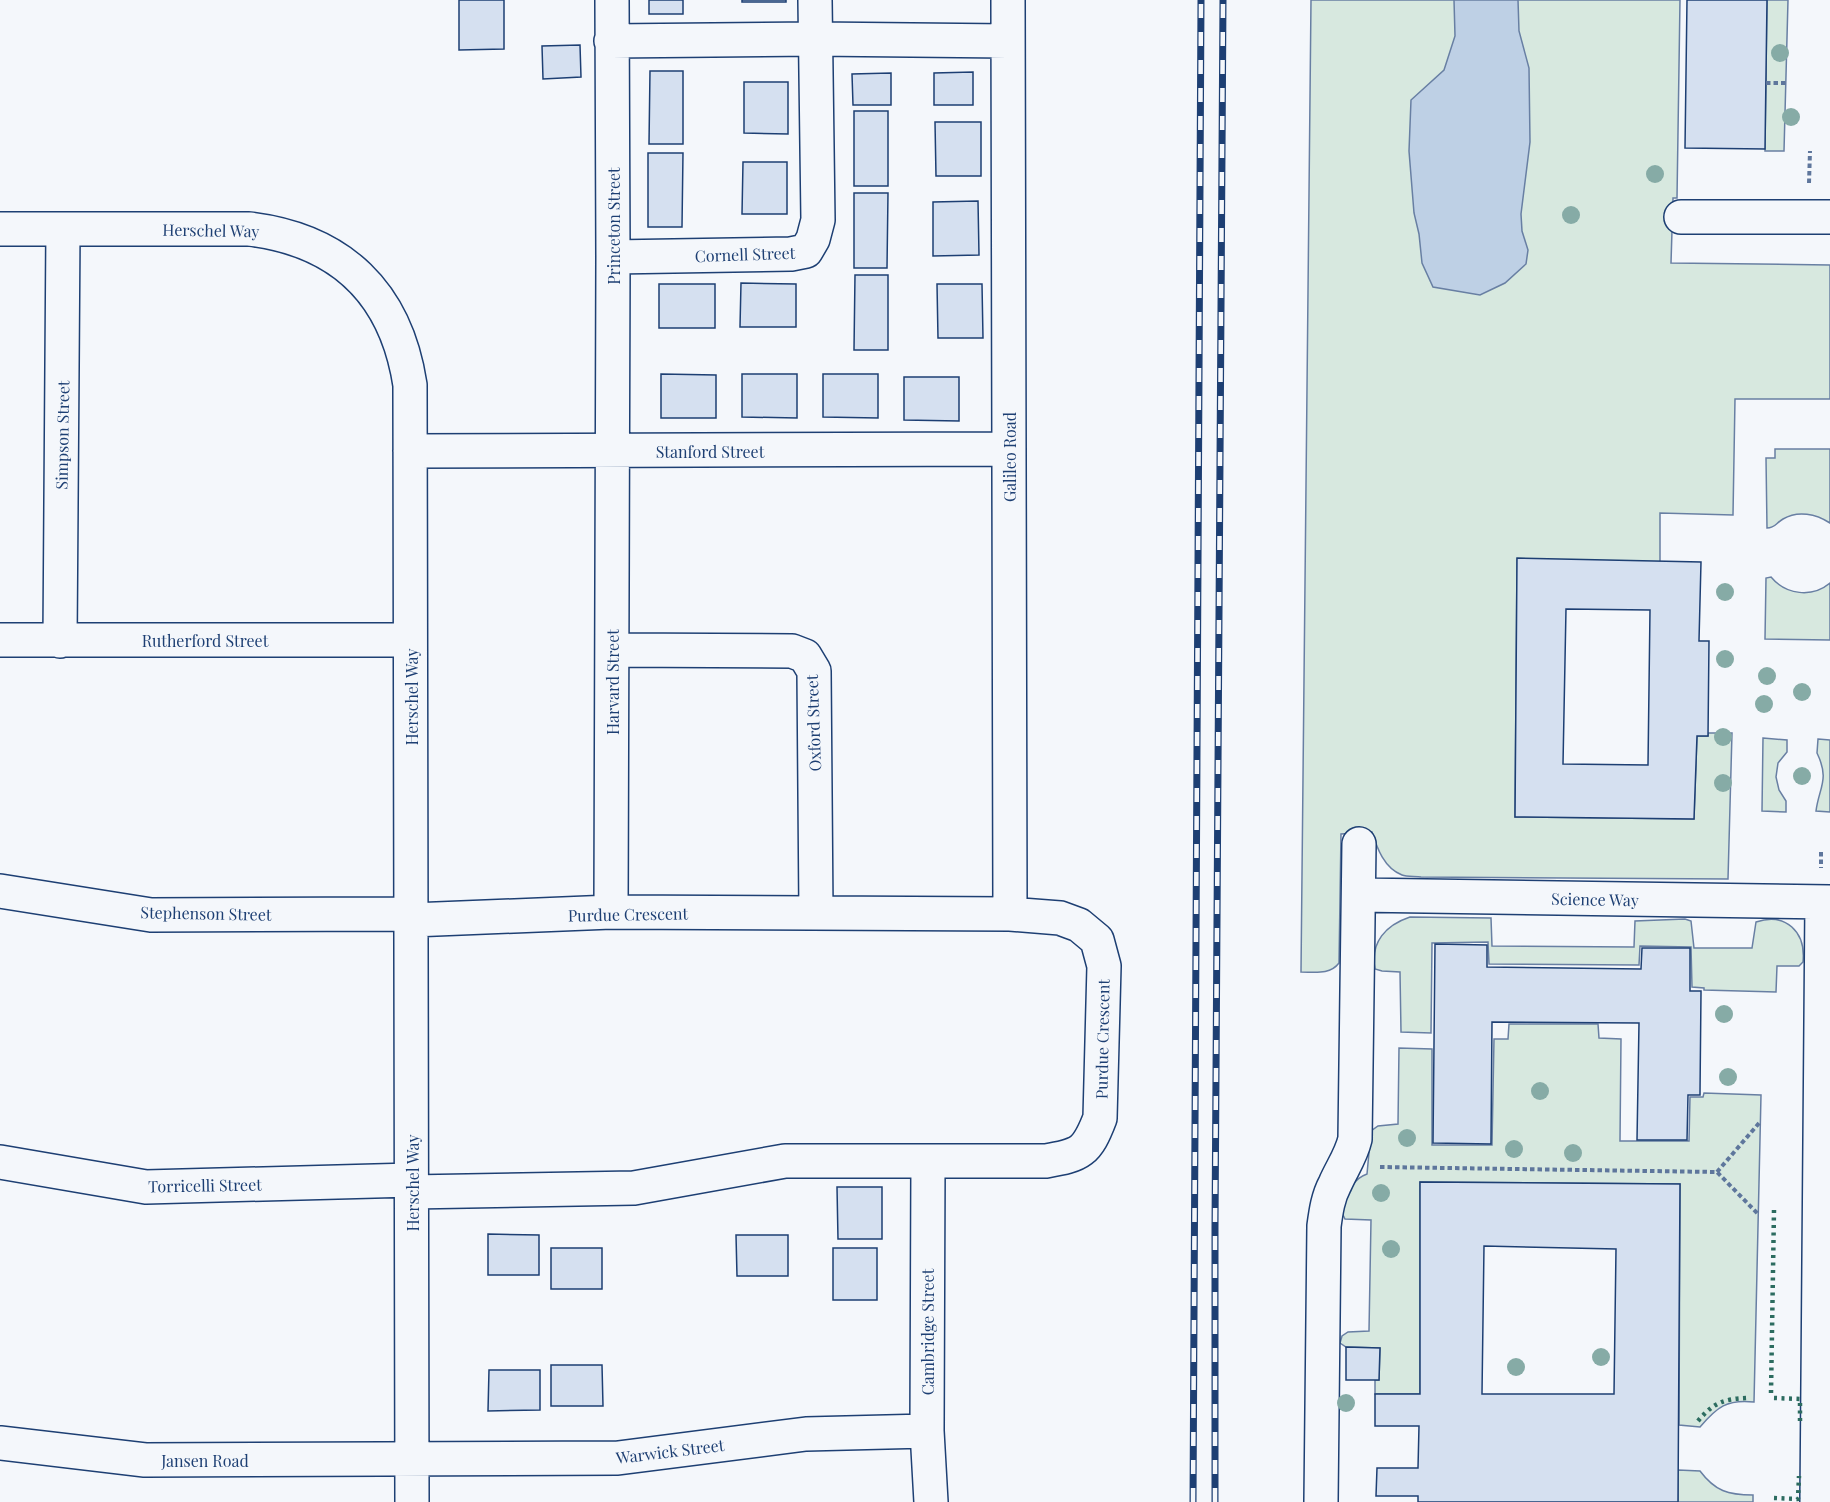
<svg xmlns="http://www.w3.org/2000/svg" width="1830" height="1502" font-family="'Playfair Display',serif">
<style>
.green{fill:#d7e8df;stroke:#687fa3;stroke-width:1.5}
.water{fill:#bed0e5;stroke:#687fa3;stroke-width:1.5}
.building{fill:#d5e0f0;stroke:#1d3f73;stroke-width:1.5;fill-rule:evenodd}
.lines{fill:none;stroke-linecap:round;stroke-linejoin:round}
.minor-casing{stroke:#1d3f73;stroke-width:36}
.path{stroke:#5e769c;stroke-width:4;stroke-dasharray:4.5 3;stroke-linecap:butt}
.minor{stroke:#f4f7fb;stroke-width:33}
.rail-casing{stroke:#1d3f73;stroke-width:7}
.rail{stroke:#f4f7fb;stroke-width:4.5;stroke-dasharray:14;stroke-linecap:butt}
.hedge{stroke:#2c6c60;stroke-width:4.5;stroke-dasharray:3 4.5;stroke-linecap:butt}
.tree{fill:#86aba6}
.labels{text-anchor:middle;dominant-baseline:central;stroke-width:4.5;stroke-linejoin:round;paint-order:stroke}
.street-label{font-size:16px;fill:#1d3f73;stroke:#f4f7fb}
</style>
<rect width="100%" height="100%" fill="#f4f7fb"/>
<path class="green" d="M1311 0H1680L1677 198H1673L1671 263 1830 265V399H1735L1733 515 1660 513V562L1517 559 1515 817 1694 819 1697 736H1708V733H1732L1728 879 1421 877C1416 876 1407 877 1402 875 1384 868 1377 848 1372 832L1341 834 1339 963C1330 975 1315 972 1301 972Z
M1767 0H1788L1784 151H1765Z
M1775 449H1830V523C1816 514 1798 510 1783 519 1776 523 1775 528 1767 528L1766 458H1775Z
M1771 577C1786 595 1812 598 1830 583V640L1765 639 1766 578Z
M1763 738 1787 740V752L1778 763 1776 777 1779 790 1786 801V812L1762 811Z
M1818 739 1830 740V812L1816 811C1819 787 1830 780 1817 753Z
M1410 917 1491 918 1492 946 1634 947 1635 921 1685 919 1691 921 1694 948H1752L1756 922C1786 912 1806 932 1803 962L1799 966H1777L1776 992 1704 990V988L1692 987 1691 947 1640 946 1639 965 1489 964 1488 942 1432 943 1431 1033 1401 1032 1400 972 1382 971 1375 969C1370 942 1386 925 1410 917Z
M1509 1024H1598L1599 1038 1621 1039 1620 1141H1689L1690 1097H1703L1704 1093 1761 1095 1754 1402C1727 1399 1717 1407 1700 1427L1679 1425 1680 1184 1420 1182V1394H1375V1380H1379L1380 1348 1346 1347 1340 1343 1342 1336 1348 1332 1369 1331 1371 1220 1345 1219 1341 1211C1347 1196 1350 1180 1367 1174L1371 1131 1378 1126 1398 1124 1399 1048 1432 1049V1145H1492L1494 1039H1508Z
M1678 1470 1700 1471C1715 1491 1728 1495 1753 1495V1502H1678Z"/>
<path class="water" d="M1454 0H1518L1519 31 1529 68 1530 142 1521 214 1522 231 1528 250 1526 264 1505 283 1480 295 1433 287 1422 263 1419 234 1414 213 1409 151 1411 100 1444 70 1455 36Z"/>
<path class="building" d="M459 0H504V49L459 50Z
M649 0H683V14H649Z
M742 0H786V2H742Z
M1687 0H1767L1765 149 1685 148Z
M580 45 581 77 543 79 542 46Z
M650 71H683V144H649Z
M973 72V105H934V73Z
M891 73V105H853L852 74Z
M744 82H788V134L744 133Z
M854 111H888V186H854Z
M935 122H981V176H936Z
M648 153H683L682 227H648Z
M743 162H787V214H742Z
M854 193H888L887 268H854Z
M978 201 979 255 933 256V202Z
M855 275H888V350H854Z
M741 283 796 284V327H740Z
M659 284H715V328H659Z
M937 284H982L983 338H938Z
M661 374 716 375V418H661Z
M742 374H797V418L742 417Z
M823 374H878V418L823 417Z
M904 377H959V421L904 420Z
M1517 558 1701 562 1699 641H1709L1708 736H1697L1694 819 1515 817ZM1566 609 1650 610 1648 765 1563 764Z
M1435 944 1487 945V967L1641 969 1642 948H1690V991H1701V993L1700 1092V1095H1688L1687 1140H1637L1639 1023 1492 1022 1491 1144 1433 1143Z
M1420 1182 1680 1184 1678 1502H1418V1496H1376L1377 1468H1418L1419 1426H1375V1394H1420ZM1484 1246 1616 1249 1614 1394H1482Z
M837 1187H882V1239H838Z
M488 1234 539 1235V1275H488Z
M736 1235H788V1276H737Z
M551 1248H602V1289H551Z
M833 1248H877V1300H833Z
M1346 1347 1380 1348 1379 1380H1346Z
M551 1365H602L603 1406H551Z
M489 1370H540V1410L488 1411Z"/>
<g class="lines">
<defs>
<path id="minor" d="M1008 0 1010 914
M611 41 815 39 1008 41
M1681 217H1830
M0 229H249C341 240 396 293 410 385L412 1502
M613 257 791 254 806 251 813 239 818 220 815 0
M410 451 1009 449
M0 640H410
M60 641 63 229
M612 650 792 651 805 656 814 671 816 913
M0 891 151 915 398 914 412 920 611 912 1010 914 1060 918 1079 925 1097 940 1104 966 1100 1118C1087 1152 1081 1155 1046 1161H785L634 1188 411 1192
M1359 895 1830 902
M611 912 613 257 612 0
M928 1161 927 1431 931 1502
M0 1162 146 1187 412 1180
M0 1443 145 1460 618 1458 806 1434 927 1431
M1321 1502 1324 1226C1326 1211 1328 1197 1335 1184 1342 1168 1351 1156 1355 1139L1359 844
M1817 1502 1822 902"/>
</defs>
<use href="#minor" class="minor-casing"/>
<path class="path" d="M1766 83H1786
M1809 183 1810 151
M1821 852V868
M1380 1167 1717 1172 1758 1214
M1717 1172 1760 1122"/>
<use href="#minor" class="minor"/>
<defs>
<path id="rail" d="M1193 1502 1201 0
M1215 1502V1227L1223 0"/>
</defs>
<use href="#rail" class="rail-casing"/>
<use href="#rail" class="rail"/>
<path class="hedge" d="M1771 1393 1774 1210
M1774 1398 1800 1399V1421
M1698 1421C1714 1402 1724 1399 1747 1398
M1774 1498 1798 1499 1799 1476"/>
</g>
<g class="tree">
<circle cx="1780" cy="53" r="9"/>
<circle cx="1791" cy="117" r="9"/>
<circle cx="1655" cy="174" r="9"/>
<circle cx="1571" cy="215" r="9"/>
<circle cx="1725" cy="592" r="9"/>
<circle cx="1725" cy="659" r="9"/>
<circle cx="1767" cy="676" r="9"/>
<circle cx="1802" cy="692" r="9"/>
<circle cx="1764" cy="704" r="9"/>
<circle cx="1723" cy="737" r="9"/>
<circle cx="1802" cy="776" r="9"/>
<circle cx="1723" cy="783" r="9"/>
<circle cx="1724" cy="1014" r="9"/>
<circle cx="1728" cy="1077" r="9"/>
<circle cx="1540" cy="1091" r="9"/>
<circle cx="1407" cy="1138" r="9"/>
<circle cx="1514" cy="1149" r="9"/>
<circle cx="1573" cy="1153" r="9"/>
<circle cx="1381" cy="1193" r="9"/>
<circle cx="1391" cy="1249" r="9"/>
<circle cx="1601" cy="1357" r="9"/>
<circle cx="1516" cy="1367" r="9"/>
<circle cx="1346" cy="1403" r="9"/>
</g>
<g class="labels">
<g class="street-label">
<text transform="translate(613 226) rotate(-90)">Princeton Street</text>
<text transform="translate(211 230) rotate(1)">Herschel Way</text>
<text transform="translate(745 254) rotate(-2)">Cornell Street</text>
<text transform="translate(62 435) rotate(-89)">Simpson Street</text>
<text x="710" y="451">Stanford Street</text>
<text transform="translate(1009 457) rotate(-90)">Galileo Road</text>
<text x="205" y="640">Rutherford Street</text>
<text transform="translate(612 682) rotate(-90)">Harvard Street</text>
<text transform="translate(411 697) rotate(-90)">Herschel Way</text>
<text transform="translate(813 723) rotate(-92)">Oxford Street</text>
<text transform="translate(1595 899) rotate(1)">Science Way</text>
<text transform="translate(206 913) rotate(1)">Stephenson Street</text>
<text transform="translate(628 914) rotate(-1)">Purdue Crescent</text>
<text transform="translate(1102 1039) rotate(-89)">Purdue Crescent</text>
<text transform="translate(412 1183) rotate(-90)">Herschel Way</text>
<text transform="translate(205 1185) rotate(-1)">Torricelli Street</text>
<text transform="translate(927 1332) rotate(-90)">Cambridge Street</text>
<text transform="translate(670 1451) rotate(-7)">Warwick Street</text>
<text x="205" y="1460">Jansen Road</text>
</g>
</g>
</svg>
